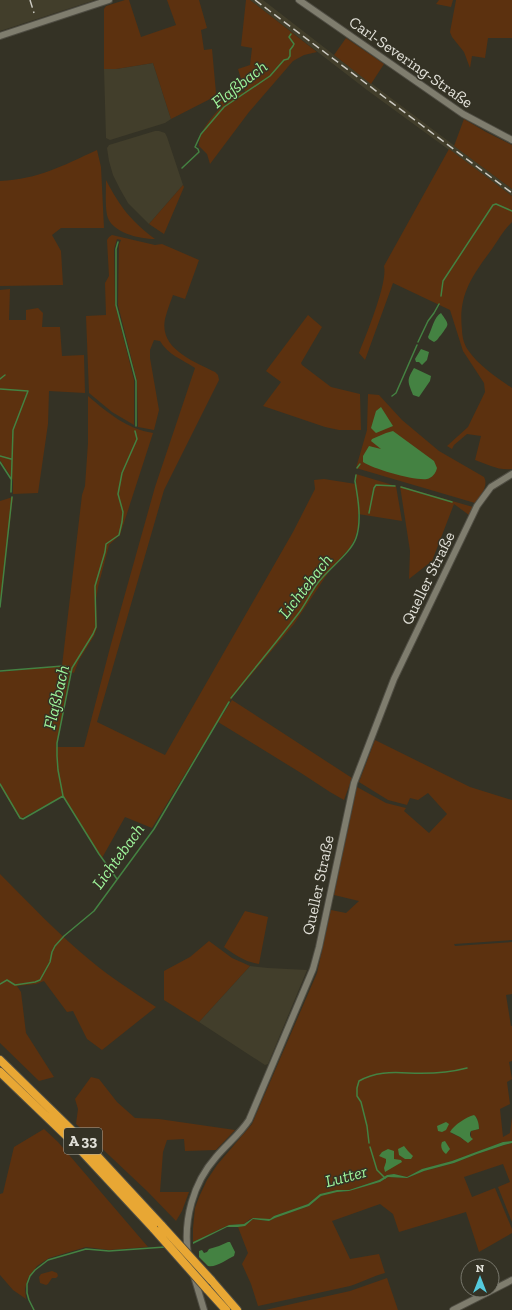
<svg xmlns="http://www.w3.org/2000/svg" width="512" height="1310" font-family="'Zilla Slab',serif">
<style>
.built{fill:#423e2b}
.green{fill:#5c310f;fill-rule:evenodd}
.water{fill:#448242}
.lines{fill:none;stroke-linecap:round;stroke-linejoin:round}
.stream{stroke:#448242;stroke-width:1.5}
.secondary-casing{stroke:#4f4d43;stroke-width:8}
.highway-casing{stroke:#4f4d43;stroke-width:10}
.secondary{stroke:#7f7d6e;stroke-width:6}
.highway{stroke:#e8a734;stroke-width:8}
.rail{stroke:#cbc9c1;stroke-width:1.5;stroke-dasharray:8 4;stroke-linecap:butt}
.highway-bridge-casing{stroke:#4f4d43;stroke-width:10;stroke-linecap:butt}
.highway-bridge{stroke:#e8a734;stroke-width:8}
.labels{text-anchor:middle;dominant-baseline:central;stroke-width:3;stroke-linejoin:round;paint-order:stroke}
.shield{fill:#343225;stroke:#adaca2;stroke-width:1}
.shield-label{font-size:15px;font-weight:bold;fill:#e1e0d8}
.street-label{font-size:16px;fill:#e1e0d8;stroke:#343225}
.water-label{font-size:17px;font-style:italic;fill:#9ff59b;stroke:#343225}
</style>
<rect width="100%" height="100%" fill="#343225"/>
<path class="built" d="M0 0H95L0 31Z
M250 0H263L343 62 512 189V196L367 90Z
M153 63 171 119 165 123 110 140 106 138 104 69H116Z
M155 131H159L165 133 167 137 183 185 149 224 128 203 120 189 113 175 109 161 107 148 109 145Z
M250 966 268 968 307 970 268 1064 265 1065 199 1022Z"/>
<path class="green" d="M125 0H129L141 37 176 25 167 0H199L207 28 201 30 204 50 212 49 216 93 214 97 171 119 153 63 116 69H104V9L106 6Z
M246 0H250L317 52 304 55 293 61 249 112 210 164 207 154 199 146C199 130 212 117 222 106L218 100 219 95 245 92 238 69 250 65 252 48 241 46Z
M439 0H453L451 7 436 4Z
M456 0H512V38H488L485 58 472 56 470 68 464 52 452 37 450 32Z
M346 38 384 64 371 84 334 55Z
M464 119 486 132 512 145V189L454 146Z
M449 149 512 196V222C503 231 499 239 492 249 472 276 458 295 462 330 462 336 464 345 468 350 478 365 497 378 512 388V469C499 471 487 464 475 460L481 436 467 434 454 445 452 449 447 446 468 427 485 392 484 383 463 351 450 310 393 283 365 360 359 353C366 335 388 283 384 266Z
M97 150 101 167 104 228H61L52 235 61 251 63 285 0 286V181C39 179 62 166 97 150Z
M106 180C120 207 131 221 155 239 140 239 111 233 107 215 105 204 106 191 106 180Z
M183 185 184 187 164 234 149 224Z
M112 235 155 245 162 244 199 260 185 299 173 295C170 303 167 311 165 319 159 349 194 361 215 372L218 375 219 380 164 490 97 722 165 755 293 532 315 489 314 480 324 479 356 484V474L396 486 402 521 358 514V528L355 538 350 548 330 570 294 624 231 699 152 828 125 817 102 858 63 796 20 819 0 786V672L62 666 82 495 85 486 88 443V396C108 413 127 429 153 433L120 535 109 545 98 587 96 600 97 628 94 636 79 660 74 673 70 672 56 747H84L111 644 155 487 195 368C183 360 167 354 160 341L154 340 150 350V358L159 410 154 430 138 427 137 381 118 305 119 245 121 240 117 239 114 249 115 304 134 380V425L112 412 89 393 86 316 106 315 105 283 109 276 107 240 109 237Z
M10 289 9 320H26V310L38 308 43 313 42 327H60L62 356 84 355 85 393 49 391 48 424 38 493 13 494V480L0 460V290Z
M308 315 322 327 301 363 302 365 331 387 360 394 361 430H339L325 427 263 406 281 382 266 371Z
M368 394 379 395 402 420 439 451 484 477C489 486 480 496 475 503L356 468 367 430Z
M400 486 473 507 469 515 454 504 432 561 409 579 410 551Z
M13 497 0 602V501Z
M232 700 352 778 344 800 330 792 301 773 218 722Z
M375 740 470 787 512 800V940L454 944 455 946 512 942V994L506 995 511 1026H512V1061L509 1062 512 1079 507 1082 510 1104 500 1109 503 1137 510 1133 512 1117V1141L503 1142 452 1161 422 1169 407 1177 394 1174 387 1175 379 1180 349 1190H337L320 1194 308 1204 274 1216 270 1220 256 1218 250 1219 244 1224 229 1225 193 1242V1228L195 1208 199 1197 207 1180 217 1165 252 1124 317 973 331 910 346 913 359 901 334 895 357 787 386 803 406 808 404 811 429 833 447 814 428 793 418 800 410 798 407 805 388 800 359 782ZM472 1116 477 1118 479 1129 471 1131V1137L463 1140 460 1137 451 1133 459 1123Z
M0 874C30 904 58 934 91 961 111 978 134 992 156 1007L102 1050 87 1039 73 1011 67 1012 44 981 36 984 17 986 21 992 26 1033 54 1077 39 1081 0 1043Z
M245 911 268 917 259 964C245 962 235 955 224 947Z
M209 941 232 958 250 966 199 1022 164 1000V971L190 957Z
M91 1077 99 1079 117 1102 135 1118 159 1119 235 1130 216 1150 185 1151 184 1139 167 1140 163 1152 160 1192H189L182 1211 176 1221 148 1192 76 1124 78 1109 75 1099Z
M44 1129 58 1142 148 1247 109 1250 86 1247 49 1258 37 1266 28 1278 25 1289 26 1299 13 1290 0 1275V1194L3 1193 14 1147Z
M512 1143V1222L498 1187 510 1182 503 1164 464 1177 472 1197 495 1188 512 1229V1233L479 1252 466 1212 399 1232 393 1214 380 1204 332 1221 350 1259 379 1254 385 1273C373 1276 362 1282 350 1286L258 1306 251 1284 242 1264 248 1253 238 1227 245 1225 253 1219 269 1221 275 1218 309 1206 321 1196 337 1191 343 1192 380 1182 388 1177 407 1178 424 1171 454 1163 477 1154 504 1145Z
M52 1271 57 1273 58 1276 56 1278H52L48 1284 46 1285 40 1283 39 1277 41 1274Z
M387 1278 398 1310H265L350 1291Z"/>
<path class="water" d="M441 313C450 326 449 323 441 335 438 338 438 340 434 342L429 339 428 337C432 329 434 317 441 313Z
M421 349 429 352 427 360 422 365 419 362H416L415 359Z
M414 368 431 376 430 381 419 397 413 395C408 382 406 381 414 368Z
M381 407 393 426 376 433 371 428 376 411Z
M393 431 434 461 437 468C436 473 432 478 427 479 415 481 373 469 363 462V456L369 446 381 449 371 441 372 439 386 433Z
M474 1115C478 1118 479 1125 479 1129L471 1131C469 1134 470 1137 473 1139L468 1143 460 1137 450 1132C454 1125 466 1117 474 1115Z
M446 1122 449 1124 446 1130 442 1132 438 1131 437 1126Z
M445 1141 450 1149 446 1154C442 1151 440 1147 442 1142Z
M512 1141V1143L504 1145 477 1154 454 1163 424 1171 407 1178 388 1177 380 1182 349 1191 337 1192 321 1196 309 1206 275 1218 269 1221 253 1219 245 1226 238 1227H227L193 1244V1242L229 1225 244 1224 253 1218 270 1219 274 1216 308 1204 320 1194 337 1190H349L379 1180 387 1175 394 1174 407 1177 422 1169 452 1161 503 1142Z
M404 1146 408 1151 413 1156 411 1159H405L399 1155 398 1149Z
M388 1149 394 1151V1159L401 1160 402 1162 385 1172 384 1168 386 1162V1159L379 1156 382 1152Z
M228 1242H230L235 1252 234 1256C227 1259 216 1268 208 1266L199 1257V1251L202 1250 204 1253 207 1252 209 1249 219 1246Z"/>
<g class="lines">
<path class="stream" d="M182 168 199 152 198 149 195 147 201 134 224 107 270 76 284 60 288 59 290 56V50L293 46 294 44 289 37 291 34
M118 242 116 249V305L136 381V426
M441 296 443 281 493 205 496 204 512 211
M418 342 428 321 434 313 439 304
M0 379 5 375
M0 389 28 391 13 430 11 492
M392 396 396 393 417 345
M0 456 11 459
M0 462 11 479
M357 468 360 464
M401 487 452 502
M374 488 376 485 395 486
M369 513 374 488
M0 607 12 497
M65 666 71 673
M0 671 63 666
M231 698C253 670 276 643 298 614 305 605 310 594 317 584 328 569 351 553 356 538 362 521 358 498 355 481L356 475
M0 784 20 818 23 819 63 796
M117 879 99 854 63 796 58 770 57 756V743L72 668 93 634 96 627 95 586 105 552 106 544 119 535 122 522 123 512 118 494 122 473 137 439 135 431
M0 984 7 980 15 985 35 982 40 980 50 962 52 952 55 946 64 936 94 911 154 829 229 702
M369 1143 367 1126 361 1102 357 1096V1088L359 1081C375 1072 391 1072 408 1073 428 1074 448 1073 467 1068
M370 1147 377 1170 385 1178
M34 1310 29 1300 27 1293V1284L30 1276 35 1270 48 1260 86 1249 109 1251 165 1247"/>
<defs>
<path id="secondary" d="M299 0 463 114 512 140
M0 36 109 0
M188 1255C183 1220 193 1183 216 1157 227 1144 240 1134 249 1120L313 969 319 947 354 783 394 679 477 506 491 487 512 474
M193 1273 204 1310
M453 1310 512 1280"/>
<path id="highway" d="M0 1060 87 1145 162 1226
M0 1072 76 1145 154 1229
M211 1280 237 1310
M207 1289 226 1310"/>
</defs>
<use href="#secondary" class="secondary-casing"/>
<use href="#highway" class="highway-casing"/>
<use href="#secondary" class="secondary"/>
<use href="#highway" class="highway"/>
<path class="rail" d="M30 0 34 13
M255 0 512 193"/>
<defs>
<path id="highway-bridge" d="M162 1226 211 1280
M154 1229 207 1289"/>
</defs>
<use href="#highway-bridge" class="highway-bridge-casing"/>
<use href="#highway-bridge" class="highway-bridge"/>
</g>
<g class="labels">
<rect class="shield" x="64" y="1128" width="38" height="26" rx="3"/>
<g class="shield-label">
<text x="83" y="1141">A 33</text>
</g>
<g class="street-label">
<text transform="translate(411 62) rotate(35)">Carl-Severing-Straße</text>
<text transform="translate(428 578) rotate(-64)">Queller Straße</text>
<text transform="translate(318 885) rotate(-78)">Queller Straße</text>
</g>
<g class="water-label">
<text transform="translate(239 84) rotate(-38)">Flaßbach</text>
<text transform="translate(305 586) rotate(-52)">Lichtebach</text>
<text transform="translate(56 697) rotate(-77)">Flaßbach</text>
<text transform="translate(118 856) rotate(-54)">Lichtebach</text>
<text transform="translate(346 1176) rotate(-15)">Lutter</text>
</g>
</g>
<g transform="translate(480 1278)"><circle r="19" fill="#343225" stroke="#79786d"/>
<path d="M0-3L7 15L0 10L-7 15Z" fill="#54cadd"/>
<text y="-6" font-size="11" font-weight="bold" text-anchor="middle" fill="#e1e0d8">N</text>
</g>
</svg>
